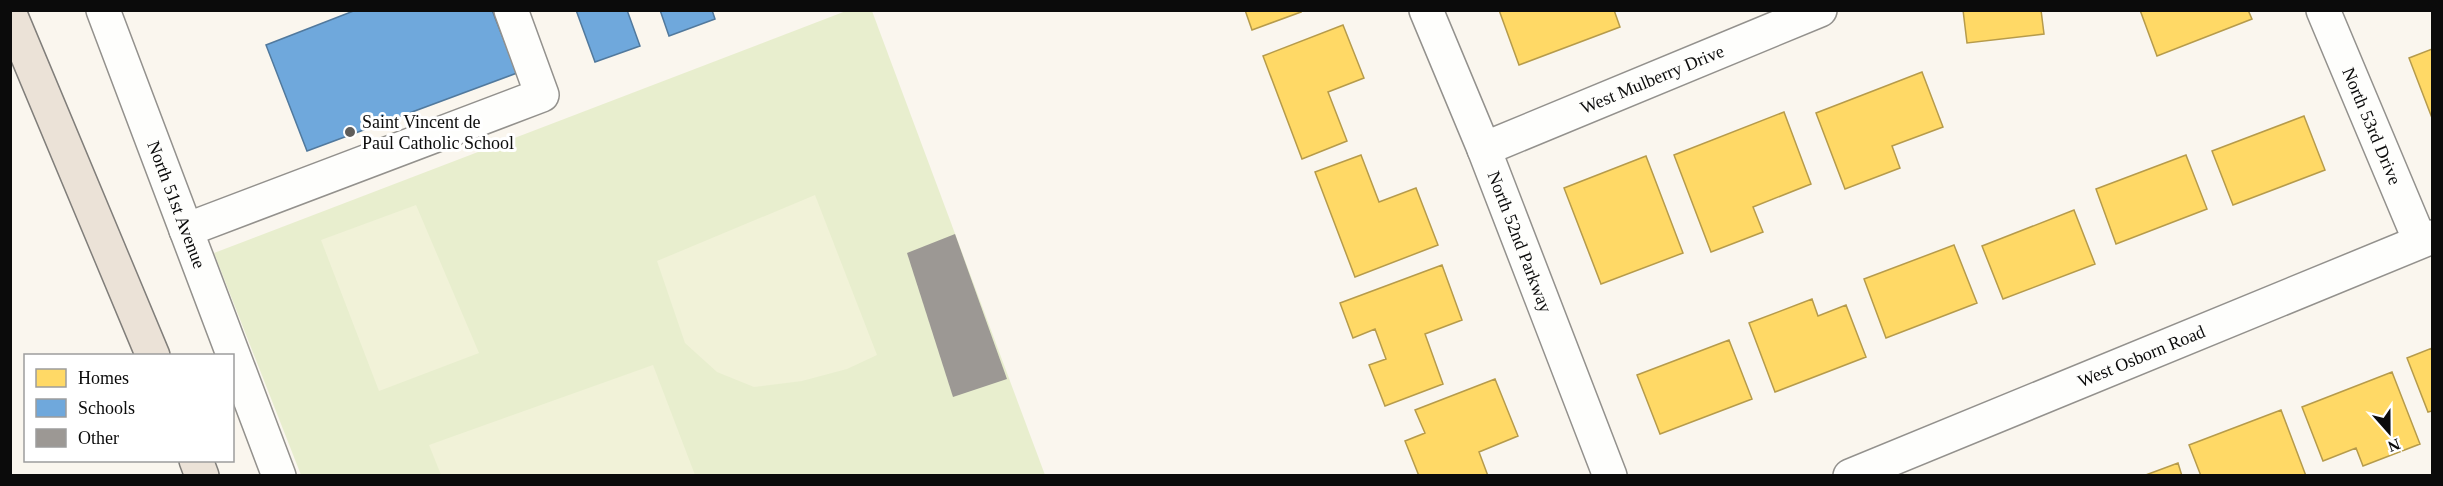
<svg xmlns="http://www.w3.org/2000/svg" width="2443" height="486" font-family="'Times New Roman',serif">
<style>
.green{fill:#e8eece}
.pitch{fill:#f1f2d8}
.homes{fill:#ffd966;stroke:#b69b4b;stroke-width:1.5}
.schools{fill:#6fa8dc;stroke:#51799d;stroke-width:1.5}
.building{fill:#9c9894}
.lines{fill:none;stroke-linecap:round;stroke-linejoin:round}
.minor-casing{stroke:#93918d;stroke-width:36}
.major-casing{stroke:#807e7a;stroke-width:36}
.minor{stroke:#fefefc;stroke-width:33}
.major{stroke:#ebe2d7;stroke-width:33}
.poi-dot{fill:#5f5d5a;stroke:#fff;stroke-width:2}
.labels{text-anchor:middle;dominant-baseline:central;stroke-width:6;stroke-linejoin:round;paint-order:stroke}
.street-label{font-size:18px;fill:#0b0b0b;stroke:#fff}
.poi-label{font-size:18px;fill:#0b0b0b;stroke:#fff;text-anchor:start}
</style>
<rect width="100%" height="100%" fill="#faf6ee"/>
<path class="green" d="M846 11H872L1045 475H301L214 253Z"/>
<path class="pitch" d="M815 195 877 355 847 369 802 381 754 387 717 372 685 343 657 261Z
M416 205 479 353 379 391 321 240Z
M653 365 695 475H441L429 445Z"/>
<path class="homes" d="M1245 10H1300L1301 12 1252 30Z
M1499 10H1614L1620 27 1519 65Z
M1963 10H2041L2044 34 1967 43Z
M2140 10H2248L2252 19 2157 56Z
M1343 25 1364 78 1328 92 1347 141 1302 159 1263 56Z
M2432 49V118L2409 58Z
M1922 72 1943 127 1892 146 1900 168 1845 189 1816 113Z
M1784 112 1811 184 1753 207 1763 232 1711 252 1674 155Z
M2304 116 2325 170 2233 205 2212 151Z
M1361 155 1379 202 1416 188 1438 245 1355 277 1315 172Z
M2186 155 2207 209 2116 244 2096 189Z
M1646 156 1683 253 1601 284 1564 188Z
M2074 210 2095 264 2003 299 1982 246Z
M1954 245 1977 303 1886 338 1864 279Z
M1442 265 1462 320 1425 334 1443 384 1385 406 1369 365 1386 359 1375 329 1353 338 1340 303Z
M1812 299 1818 316 1846 305 1866 357 1775 392 1749 323Z
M1729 340 1752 399 1660 434 1637 375Z
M2432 348V411L2428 412 2407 358Z
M2392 372 2420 444 2363 466 2356 448 2323 461 2302 407Z
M1495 379 1518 436 1479 452 1488 476H1419L1405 441 1425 433 1415 410Z
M2281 410 2306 476H2201L2189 445Z
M2178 463 2182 476H2143Z"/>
<path class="schools" d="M356 10H492L517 73 307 151 266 45Z
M576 10H627L640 46 595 62Z
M660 10H712L715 19 669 36Z"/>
<path class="building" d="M955 234 1007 379 953 397 907 253Z"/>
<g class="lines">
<defs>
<g id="minor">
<path id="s1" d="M103 10 279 476"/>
<path id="s2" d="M1426 10 1484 149 1610 476"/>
<path id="s3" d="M2323 10 2420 241"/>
<path id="s4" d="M1484 149 1820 10"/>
<path d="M186 230 542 95 511 10"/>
<path id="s5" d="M1850 476 2432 237"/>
</g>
<path id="major" d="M10 14 153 356
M196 460 202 476"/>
</defs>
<use href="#minor" class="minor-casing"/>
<use href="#major" class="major-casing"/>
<use href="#minor" class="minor"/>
<use href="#major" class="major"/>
</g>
<circle class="poi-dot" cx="350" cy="132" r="6"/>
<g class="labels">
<g class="street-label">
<text stroke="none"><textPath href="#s4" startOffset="182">West Mulberry Drive</textPath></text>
<text stroke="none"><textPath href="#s3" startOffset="126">North 53rd Drive</textPath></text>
<text stroke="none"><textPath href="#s1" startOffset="208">North 51st Avenue</textPath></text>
<text stroke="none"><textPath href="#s2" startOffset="250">North 52nd Parkway</textPath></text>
<text stroke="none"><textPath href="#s5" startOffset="315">West Osborn Road</textPath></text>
</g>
<g class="poi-label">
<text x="362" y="122">Saint Vincent de<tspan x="362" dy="21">Paul Catholic School</tspan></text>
</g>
</g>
<rect width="2443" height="486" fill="none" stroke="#0b0b0b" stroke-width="24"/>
<rect x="24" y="354" width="210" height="108" fill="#ffffff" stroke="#9d9d9d" stroke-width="1.5"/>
<rect x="36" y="369" width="30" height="18" fill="#ffd966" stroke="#9d9d9d" stroke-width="1.5"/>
<text x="78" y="384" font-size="18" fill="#0b0b0b">Homes</text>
<rect x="36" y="399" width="30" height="18" fill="#6fa8dc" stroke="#9d9d9d" stroke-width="1.5"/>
<text x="78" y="414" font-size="18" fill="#0b0b0b">Schools</text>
<rect x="36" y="429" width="30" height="18" fill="#9c9894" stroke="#9d9d9d" stroke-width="1.5"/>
<text x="78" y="444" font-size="18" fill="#0b0b0b">Other</text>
<g transform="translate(2389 432) rotate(159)" stroke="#ffffff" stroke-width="4.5" paint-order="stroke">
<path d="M0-4.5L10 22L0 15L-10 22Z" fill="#0b0b0b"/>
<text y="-9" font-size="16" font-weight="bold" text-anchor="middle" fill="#0b0b0b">N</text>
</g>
</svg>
